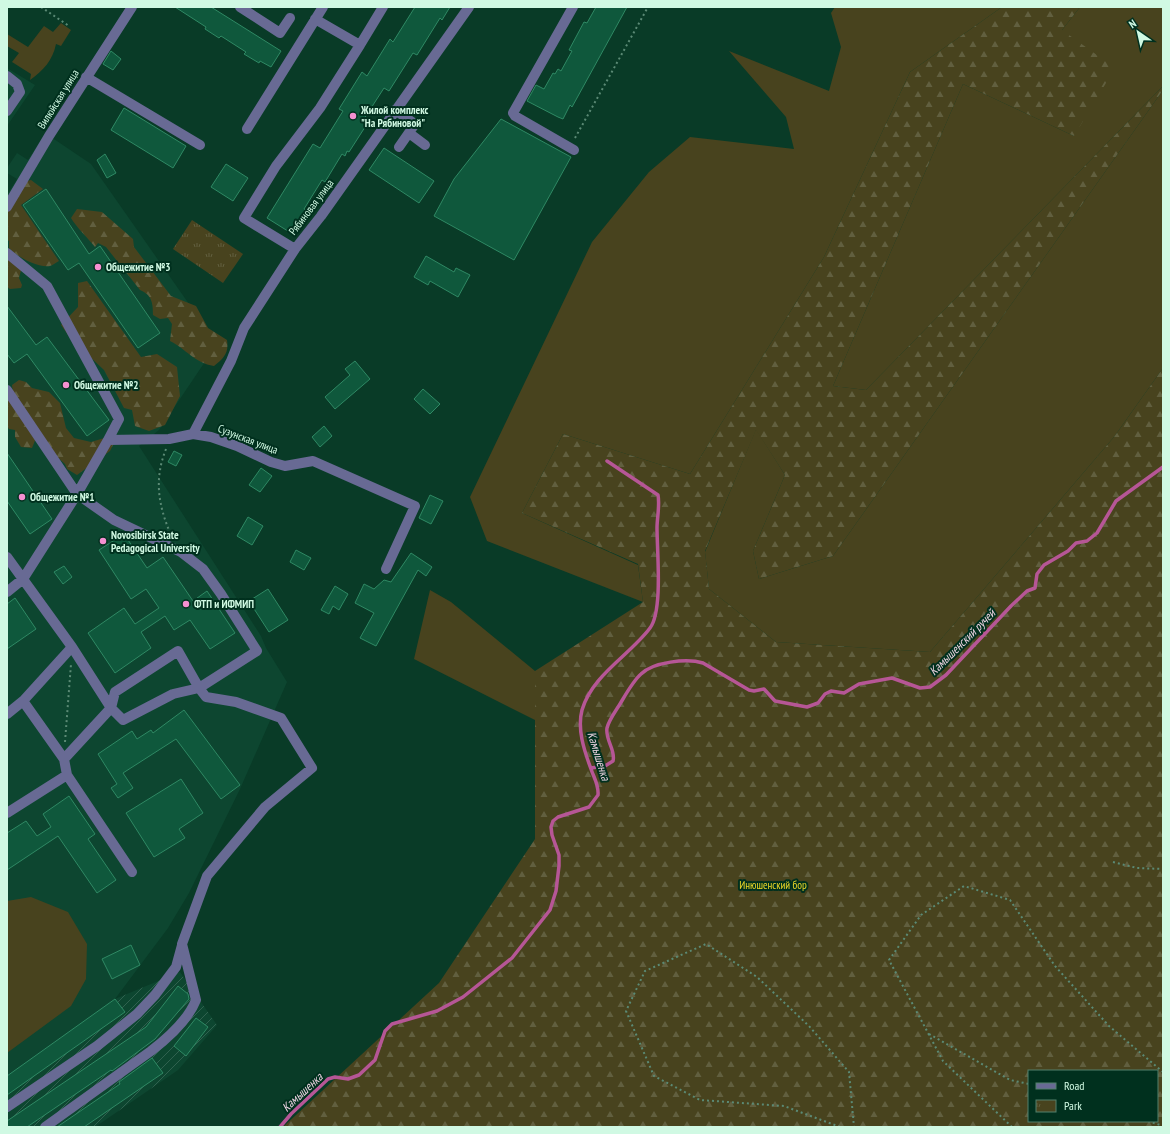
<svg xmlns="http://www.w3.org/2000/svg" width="1170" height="1134" font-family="'PT Sans Narrow',sans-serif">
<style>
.built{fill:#0d4630}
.industrial{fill:url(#industrial-furrows)}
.grass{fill:#48431e}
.forest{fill:url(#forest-firs);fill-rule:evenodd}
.park{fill:url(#park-tufts)}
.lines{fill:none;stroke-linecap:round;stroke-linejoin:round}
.stream{stroke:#b65696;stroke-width:3.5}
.building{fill:#0f583c;stroke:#2f8964}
.path{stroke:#5b8a75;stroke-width:2;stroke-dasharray:2 3;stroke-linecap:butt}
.minor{stroke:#686a94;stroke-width:10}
.poi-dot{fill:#f590d1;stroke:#00301e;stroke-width:1.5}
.labels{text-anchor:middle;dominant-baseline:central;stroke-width:4;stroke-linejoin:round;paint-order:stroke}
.street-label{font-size:11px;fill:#d0f9e3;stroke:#00301e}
.poi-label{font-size:11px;font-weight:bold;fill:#d0f9e3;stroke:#00301e;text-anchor:start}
.park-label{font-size:11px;fill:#eed927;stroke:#00301e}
.water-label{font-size:12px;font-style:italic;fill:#f0d6e5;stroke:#00301e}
</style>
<defs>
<pattern id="industrial-furrows" width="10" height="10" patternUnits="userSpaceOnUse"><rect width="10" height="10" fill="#0d4630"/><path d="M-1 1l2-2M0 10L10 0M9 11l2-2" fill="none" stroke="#2f614e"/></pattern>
<pattern id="forest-firs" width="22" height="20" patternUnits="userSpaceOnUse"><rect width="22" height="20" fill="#48431e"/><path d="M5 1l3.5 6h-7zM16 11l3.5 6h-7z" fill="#615f3f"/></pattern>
<pattern id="park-tufts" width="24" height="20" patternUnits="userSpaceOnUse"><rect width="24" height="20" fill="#48431e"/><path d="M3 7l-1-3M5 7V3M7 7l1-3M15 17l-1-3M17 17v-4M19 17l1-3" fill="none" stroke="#615f3f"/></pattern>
</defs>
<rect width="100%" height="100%" fill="#093b27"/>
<path class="built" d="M7 68 35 85 7 126Z
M45 133 91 164 217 344 159 430 139 446 261 636 266 648 287 682 240 789 189 893 168 928 115 999 7 1076V195L17 179 7 173V168L17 153 28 160Z"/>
<path class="industrial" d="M180 972 217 1025 178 1070 95 1127H7V1076L115 999Z"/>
<path class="grass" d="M835 7H1002L910 72 824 257 690 474 563 434 522 513 638 565 643 602 487 541 470 497 592 242 649 172 690 137 794 149 786 117 729 51 829 91 841 47 831 13Z
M1080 7H1163V86L866 390 833 386 963 84 1074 136 1062 30Z
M61 23 71 30 61 46 56 44C53 60 43 71 30 80L31 74 12 62 19 53 7 46V34L28 47 44 26 53 32Z
M1163 90V368L1114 437 930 652 776 642 709 589 705 552 756 429 785 475 753 551 759 579 833 556Z
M430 590 451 602 535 671V720L414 659Z
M31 897 68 912 87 944 86 979 71 1006 7 1053V901Z"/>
<path class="forest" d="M1002 7H1080L1062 30 1115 68 1074 136 963 84 833 386 866 390 1163 86V90L833 556 759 579 753 551 785 475 756 430 705 551 709 589 776 642 930 652 1114 437 1163 368V1127H283L439 983 535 839V671L643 602 638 564 522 513 563 434 690 474 824 257 910 72ZM1029 1071H1157V1121H1029Z
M31 180 43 189 21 205 59 261C57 262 53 265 50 266 38 268 17 257 9 248V241L7 240V198L17 184Z
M77 209 102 212 133 239 134 247 171 296 196 306 208 328 227 340C229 353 224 358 214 366 195 363 186 349 170 341L172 324 168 318 160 319 153 315C153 303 152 295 140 290L106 247 98 243 95 247C87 237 77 228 71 218Z
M7 253 23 263 19 278 22 285 21 288 10 289 7 287Z
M87 281 141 357 157 354 177 367 180 396 165 425 149 431 135 426 132 410 124 408 104 370 71 339 61 325 78 307V283Z
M19 380 26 382 32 388 49 392 60 403 66 428 74 438 91 442 111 436 114 443 110 451 77 475 67 469 65 464 36 438 32 448 21 447 15 437V430L9 429 7 426V395L13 393 12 385Z"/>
<path class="park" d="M192 220 243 254 223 283 173 249Z"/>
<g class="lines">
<path class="stream" d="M591 768 605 766 613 761C616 750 605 740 607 728 609 720 615 712 620 704 626 694 633 681 641 674 653 662 687 658 703 663L749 690 754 691 764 689 775 701 807 707 818 703 825 694 831 691 844 693 859 684 892 678 920 688 930 687 946 675 1011 606 1027 591 1035 588 1037 574 1044 565 1068 551 1076 543 1087 541 1097 533 1116 501 1163 467
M280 1127 291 1114 328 1079 335 1077 348 1079 359 1075 375 1060 385 1031 392 1024 437 1011 463 997 512 958 550 910 556 891 559 866V855L552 835 551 827 553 821 558 817 589 807 598 795C599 785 594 778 591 769 584 750 577 729 582 710 592 675 630 655 650 628 663 611 657 551 657 528 657 518 660 505 658 495L607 461"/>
</g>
<path class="building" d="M175 7H211L281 51 271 67 260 61 259 63 244 54 246 52 221 36 219 38 205 29 206 27Z
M415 7H450L442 20 440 18 417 55 413 53 389 91 384 88 362 122 367 124 349 152 347 151 345 156 342 154 325 182 322 180 304 209 307 211 296 229 294 228 291 233 267 218 313 144 320 148 343 111 339 109 362 72 367 76 390 39 393 42Z
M596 7H627L572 107 570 105 563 119 558 117 527 101 536 85 544 89 553 73 555 74 558 69 561 71 572 51 569 50 584 22 587 23Z
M111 51 121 59 113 70 103 64Z
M124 108 186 146 173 168 111 130Z
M501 119 571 157 514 260 434 216 454 179Z
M384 148 434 181 419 203 369 170Z
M105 154 116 173 107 178 97 160Z
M226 164 248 178 233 201 211 187Z
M46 189 89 254 100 246 160 333 138 348 79 263 68 270 23 205Z
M426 256 454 272 456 268 470 275 458 297 430 281 428 285 414 277Z
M7 306 36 345 47 337 109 420 87 436 27 354 14 363 7 354Z
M355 361 370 379 335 409 325 397 350 375 345 369Z
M423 389 440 404 430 414 414 399Z
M324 426 332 436 320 447 312 437Z
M174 451 182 455 176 466 168 462Z
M7 453 52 519 30 534 7 501Z
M261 468 272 476 260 492 249 485Z
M430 495 443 501 431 524 419 518Z
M248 517 263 526 252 545 237 536Z
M124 534 147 568 163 557 193 601 207 591 235 633 210 649 190 620 174 630 165 616 141 632 151 648 115 673 88 633 124 608 135 624 159 608 146 589 131 599 99 550Z
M296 550 311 558 304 570 290 562Z
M411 553 432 567 426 576 418 570 376 646 360 638 374 613 355 603 364 584 374 589 384 580 391 582Z
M64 566 72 577 63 584 54 572Z
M335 586 348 594 339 610 333 606 329 614 321 610Z
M268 589 288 620 269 632 249 601Z
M15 598 36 629 7 649V604Z
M184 710 240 785 221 799 176 739 123 773 133 788 118 798 111 788 117 784 98 754 132 731 137 739 151 730 153 733Z
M181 779 203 813 179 829 185 838 154 857 126 813Z
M69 796 95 834 88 839 116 880 97 893 58 836 7 870V833L26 821 37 836 51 827 43 814Z
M131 945 140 965 112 979 102 959Z
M178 986 188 994 189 999 155 1039 112 1071 111 1070 27 1127H7V1121L146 1027Z
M115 999 125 1012 7 1095V1076Z
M196 1018 208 1027 186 1056 174 1046Z
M152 1058 163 1073 84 1127H57L120 1084 119 1082Z"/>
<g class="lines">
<path class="path" d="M41 7 69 26
M575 138 648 7
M166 449C154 479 158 505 171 535
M65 742 71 664
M1113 862 1137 868 1163 869
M929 1034 1010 1080 1029 1084
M1148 1121 1163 1126
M840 1127 784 1106 700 1100 654 1076 626 1011 645 971 706 944 757 977 809 1026 849 1072 854 1127
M1012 1127 943 1061 889 960 921 915 964 886 1010 900 1055 966 1109 1026 1163 1072"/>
<path class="minor" d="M240 7 280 33 290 18
M573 7 513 113 515 116 574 150
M315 19 360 45 383 7
M7 76 17 84 20 92 7 111
M86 77 200 145
M395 110 415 124 399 147
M247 129 323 7
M409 133 425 145
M7 207 49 136 132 7
M295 249 244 218 276 166 320 108 360 45
M7 253 47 286 119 419 108 440
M7 390 77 494 114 520 181 552 203 569 221 594 257 651 199 688 178 651 115 692 111 708 123 720 173 694 199 688 206 697 236 702 281 718 312 768 265 807 207 876 182 944 196 1000C188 1020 168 1038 151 1051L45 1127
M193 434 231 361 244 328 295 249 321 216 469 7
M7 557 72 647 111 708 64 759 67 775 132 872
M7 592 23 579 77 494 108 440 169 439 193 434 211 437 237 446 271 462 285 466 313 461 415 506 386 569
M23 701 64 759
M7 714 23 701 72 647
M7 813 67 775
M7 1107 97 1046 137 1014 155 995 176 967 182 945"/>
</g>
<g class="poi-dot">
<circle cx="353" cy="116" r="4"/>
<circle cx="98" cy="267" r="4"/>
<circle cx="66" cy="385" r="4"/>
<circle cx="22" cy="497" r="4"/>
<circle cx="103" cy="541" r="4"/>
<circle cx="186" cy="604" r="4"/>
</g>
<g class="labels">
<g class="street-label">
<text transform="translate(58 99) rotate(-58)">Вилюйская улица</text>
<text transform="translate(311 207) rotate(-53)">Рябиновая улица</text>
<text transform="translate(248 439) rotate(21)">Сузунская улица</text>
</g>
<g class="poi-label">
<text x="361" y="110">Жилой комплекс<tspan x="361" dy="13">"На Рябиновой"</tspan></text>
<text x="106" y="267">Общежитие №3</text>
<text x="74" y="385">Общежитие №2</text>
<text x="30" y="497">Общежитие №1</text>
<text x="111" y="535">Novosibirsk State<tspan x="111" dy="13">Pedagogical University</tspan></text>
<text x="194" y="604">ФТП и ИФМИП</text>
</g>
<g class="park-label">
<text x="773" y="885">Инюшенский бор</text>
</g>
<g class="water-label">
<text transform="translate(962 642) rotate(-45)">Камышенский ручей</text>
<text transform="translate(599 756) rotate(73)">Камышенка</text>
<text transform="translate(302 1092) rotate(-43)">Камышенка</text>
</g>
</g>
<rect width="1170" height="1134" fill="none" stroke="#d0f9e3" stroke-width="16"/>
<rect x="1028" y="1070" width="130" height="52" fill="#00301e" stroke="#53806d"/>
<rect x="1036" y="1083" width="20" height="6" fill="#686a94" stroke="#53806d"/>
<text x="1064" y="1090" font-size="12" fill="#d0f9e3">Road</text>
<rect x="1036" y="1100" width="20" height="12" fill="url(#park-tufts)" stroke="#53806d"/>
<text x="1064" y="1110" font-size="12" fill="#d0f9e3">Park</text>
<g transform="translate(1138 32) rotate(326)" stroke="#00301e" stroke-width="3" paint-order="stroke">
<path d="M0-3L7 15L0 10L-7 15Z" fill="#d0f9e3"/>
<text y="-6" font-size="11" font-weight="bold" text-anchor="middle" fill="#d0f9e3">N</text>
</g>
</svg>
